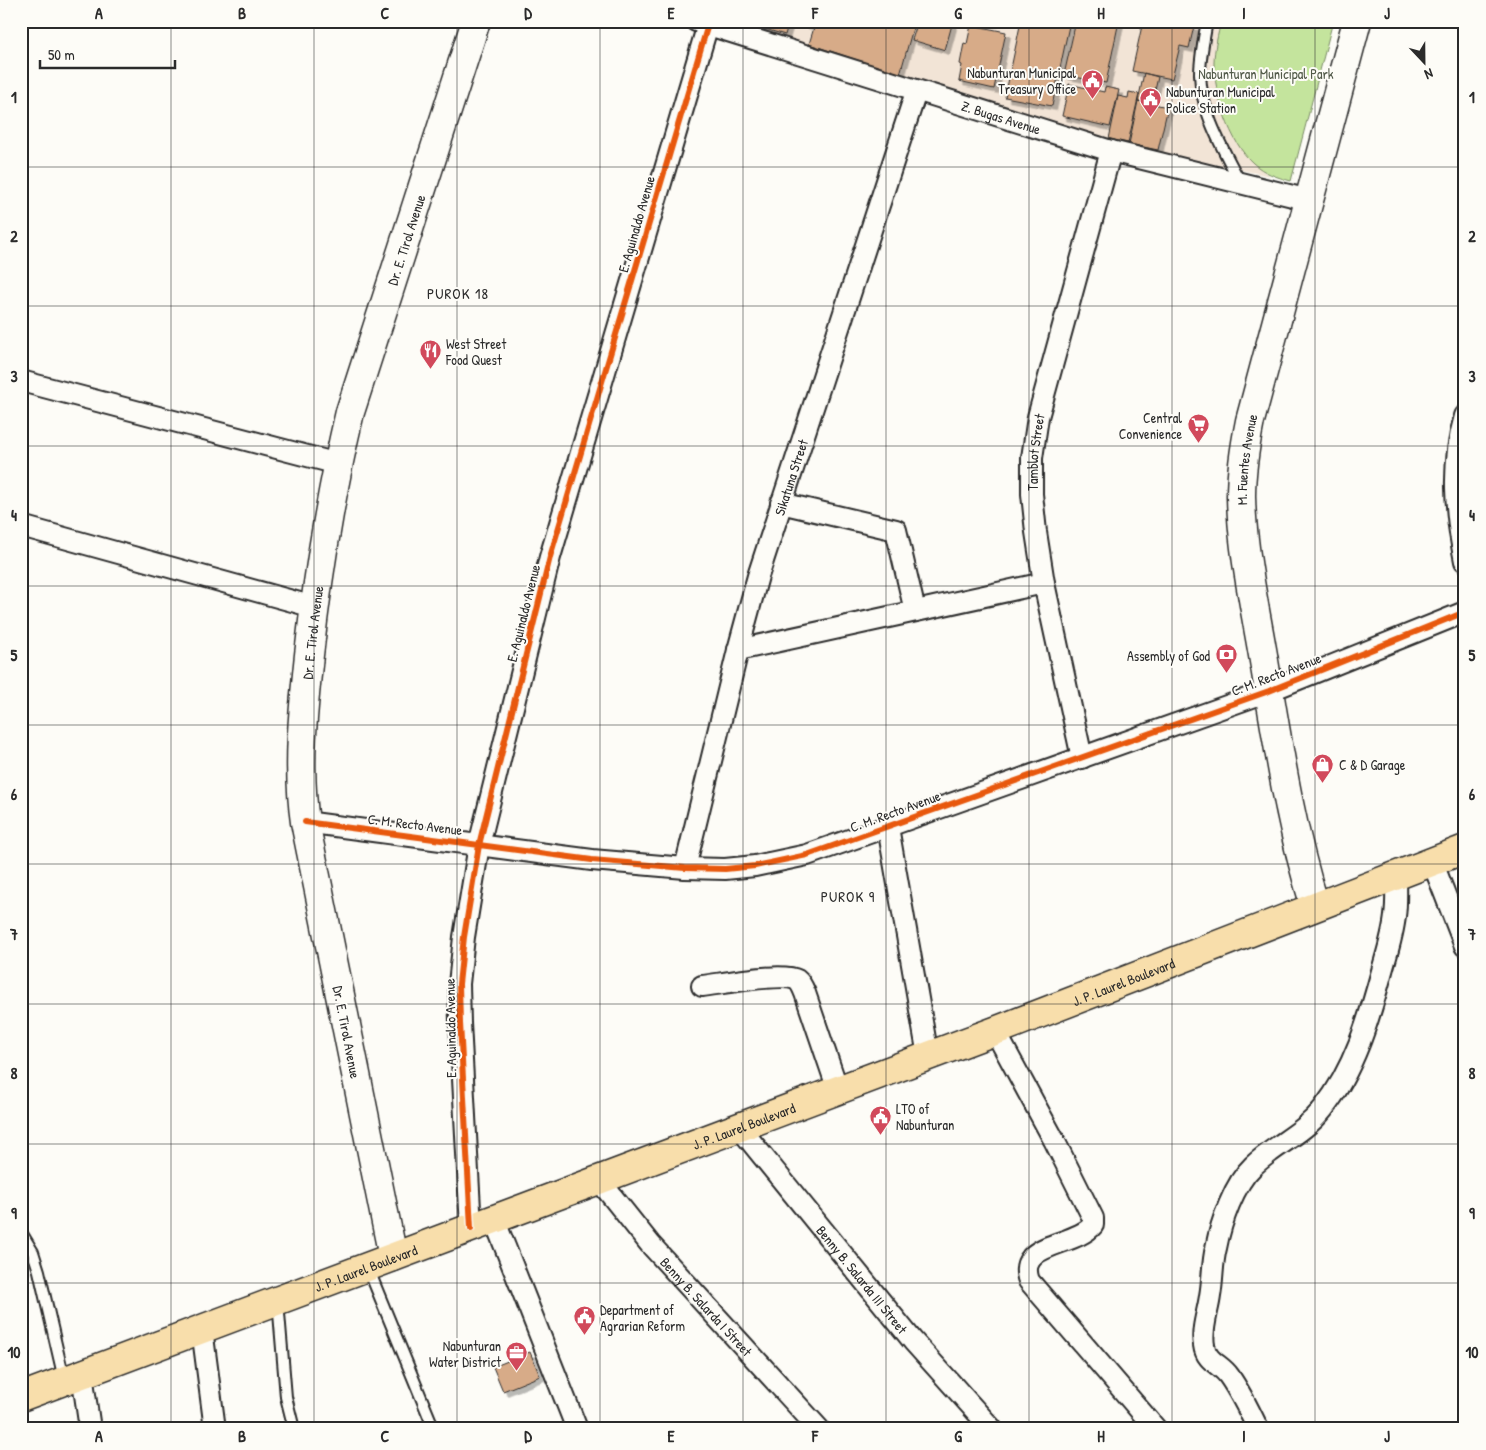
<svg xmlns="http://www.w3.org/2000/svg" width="1486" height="1450" font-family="'Patrick Hand',sans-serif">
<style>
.built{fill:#f2e4d6}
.green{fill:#c4e49d;stroke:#788864}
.building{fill:#d7ab88;stroke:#2b2b2b;filter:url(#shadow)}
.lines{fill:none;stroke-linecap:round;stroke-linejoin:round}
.lane-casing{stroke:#2b2b2b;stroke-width:14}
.street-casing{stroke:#2b2b2b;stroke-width:24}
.secondary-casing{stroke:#2b2b2b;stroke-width:31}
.primary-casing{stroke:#2b2b2b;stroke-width:31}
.lane{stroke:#fdfcf7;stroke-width:10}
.street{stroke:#fdfcf7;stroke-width:20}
.secondary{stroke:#fdfcf7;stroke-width:28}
.primary{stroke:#f8deab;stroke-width:28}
.cycleway-casing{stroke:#fdfcf7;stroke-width:9}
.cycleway{stroke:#e8590c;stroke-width:6}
.grid{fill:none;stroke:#2b2b2b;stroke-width:1;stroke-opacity:0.55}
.labels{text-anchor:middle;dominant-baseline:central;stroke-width:4;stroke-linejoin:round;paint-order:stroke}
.poi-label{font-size:14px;fill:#2b2b2b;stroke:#fdfcf7;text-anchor:start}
.park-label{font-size:14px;fill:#515948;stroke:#fdfcf7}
.street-label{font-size:14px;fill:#2b2b2b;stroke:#fdfcf7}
.neighbourhood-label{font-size:15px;letter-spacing:1px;fill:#2b2b2b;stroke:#fdfcf7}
.neatline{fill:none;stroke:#2b2b2b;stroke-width:2}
.grid-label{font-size:16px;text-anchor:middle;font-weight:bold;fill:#2b2b2b}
</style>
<defs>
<filter id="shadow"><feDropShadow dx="4.5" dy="4.5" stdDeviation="0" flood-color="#0004"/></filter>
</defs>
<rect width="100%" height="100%" fill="#fdfcf7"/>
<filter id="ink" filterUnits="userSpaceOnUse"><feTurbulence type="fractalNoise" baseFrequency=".02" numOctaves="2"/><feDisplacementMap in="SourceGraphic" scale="10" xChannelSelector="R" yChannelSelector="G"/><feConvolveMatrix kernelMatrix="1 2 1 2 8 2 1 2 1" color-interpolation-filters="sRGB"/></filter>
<g filter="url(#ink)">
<path class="built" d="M733 21H1221L1214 63 1221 104 1241 149 1253 163 1270 176 1127 146Z"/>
<path class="green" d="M1221 21H1333L1291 181C1276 177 1264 173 1253 163 1230 143 1214 93 1214 63 1214 49 1218 35 1221 21Z"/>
<path class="building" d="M739 21H789L785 35Z
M795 21H814L813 27Z
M816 21H915L900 74 809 44Z
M918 21H953L945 50 912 40Z
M1021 21H1070L1052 106 1005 97Z
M1076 21H1119L1106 83 1064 75Z
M1143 21H1185V24L1194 26 1189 48 1180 46 1172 79 1132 71Z
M971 25 1006 32 994 89 959 81 962 65 960 64 964 43 967 44Z
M1144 73 1158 77 1152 104 1138 101Z
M1069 84 1104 92 1105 87 1119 90 1110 127 1062 116Z
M1129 92 1139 94 1128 143 1109 139 1118 96 1128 98Z
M1138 101 1168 107 1158 150 1129 144Z
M530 1352 540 1376 503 1391 493 1367Z"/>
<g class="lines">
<defs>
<path id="lane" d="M1207 21C1204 39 1200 57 1200 74 1201 112 1223 149 1240 182
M21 1232 33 1252 39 1271 64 1379
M368 1268 434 1429
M278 1301 286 1397 294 1429"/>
<g id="street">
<path id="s1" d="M696 21 1111 151 1309 200"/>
<path d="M21 381 338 464"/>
<path d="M1465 416C1451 464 1455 512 1465 561"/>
<path d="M781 503 896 530 915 611"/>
<path d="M21 526 314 607"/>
<path d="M738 650 1044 583"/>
<path id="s2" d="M1082 758 1044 583 1036 532 1032 494V458L1038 417 1111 151"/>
<path d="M305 822 592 860 685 868 725 869 755 866 807 855 1269 691 1465 612"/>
<path d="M888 827 928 1056"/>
<path d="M1432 861 1465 946"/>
<path id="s3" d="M685 868 738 650 758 576 916 92"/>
<path d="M702 986C720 984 783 972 797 980 801 983 803 988 805 993L838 1090"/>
<path d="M995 1031 1054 1140 1093 1218V1225C1075 1247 1015 1242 1029 1281L1156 1429"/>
<path id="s4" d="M739 1127 913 1341 992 1429"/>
<path id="s5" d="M599 1180 650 1244 819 1429"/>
<path d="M494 1219 577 1429"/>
<path d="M471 1228 460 1023 459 984 464 937 479 845 550 557 709 21"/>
<path d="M202 1329 215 1429"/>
<path d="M82 1374 90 1429"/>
<path d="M1258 1429C1249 1410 1241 1393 1229 1376 1221 1364 1206 1362 1204 1345 1201 1329 1208 1312 1210 1296 1213 1280 1212 1263 1216 1248 1221 1222 1234 1184 1253 1166 1275 1145 1304 1133 1323 1109 1354 1070 1369 1019 1382 971 1387 953 1393 935 1395 916 1397 902 1396 888 1396 875"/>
</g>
<g id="secondary">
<path id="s6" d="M1315 906C1291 830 1279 751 1266 673 1257 616 1242 554 1241 496 1241 471 1245 446 1250 421L1357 21"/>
<path id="s7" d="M393 1257 305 822C297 766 303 711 309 655 318 573 331 492 350 412L476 21"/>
</g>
<g id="primary">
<path id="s8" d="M21 1397 995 1031 1465 849"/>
</g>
</defs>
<use href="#lane" class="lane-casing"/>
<use href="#street" class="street-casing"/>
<use href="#secondary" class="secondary-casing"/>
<use href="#primary" class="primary-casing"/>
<use href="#lane" class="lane"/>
<use href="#street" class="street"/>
<use href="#secondary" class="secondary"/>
<use href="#primary" class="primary"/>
<defs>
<path id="cycleway" d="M305 822 592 860 685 868 725 869 755 866 807 855 1269 691 1465 612
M471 1228 460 1023 459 984 464 937 479 845 550 557 709 21"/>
</defs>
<use href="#cycleway" class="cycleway-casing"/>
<use href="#cycleway" class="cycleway"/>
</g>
</g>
<path class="grid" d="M171 21V1429M314 21V1429M457 21V1429M600 21V1429M743 21V1429M886 21V1429M1029 21V1429M1172 21V1429M1315 21V1429M21 167H1465M21 306H1465M21 446H1465M21 586H1465M21 725H1465M21 864H1465M21 1004H1465M21 1144H1465M21 1283H1465"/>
<defs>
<symbol id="civic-pin" viewBox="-11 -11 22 30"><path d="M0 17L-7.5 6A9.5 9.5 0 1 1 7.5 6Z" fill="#d1495b" stroke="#fdfcf7"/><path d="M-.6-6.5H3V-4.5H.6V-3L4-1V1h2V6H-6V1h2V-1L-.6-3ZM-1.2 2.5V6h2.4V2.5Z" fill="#fff"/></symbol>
<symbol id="restaurant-pin" viewBox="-11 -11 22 30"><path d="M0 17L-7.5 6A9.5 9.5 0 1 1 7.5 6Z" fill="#d1495b" stroke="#fdfcf7"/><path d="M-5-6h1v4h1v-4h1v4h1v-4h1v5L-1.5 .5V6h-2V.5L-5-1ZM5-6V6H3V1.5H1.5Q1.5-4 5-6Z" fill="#fff"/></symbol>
<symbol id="supermarket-pin" viewBox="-11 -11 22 30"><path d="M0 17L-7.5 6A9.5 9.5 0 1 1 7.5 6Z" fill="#d1495b" stroke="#fdfcf7"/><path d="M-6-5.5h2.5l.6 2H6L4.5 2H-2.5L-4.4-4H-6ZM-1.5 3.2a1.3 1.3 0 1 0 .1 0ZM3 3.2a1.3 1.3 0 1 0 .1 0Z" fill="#fff"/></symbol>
<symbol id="bank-pin" viewBox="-11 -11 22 30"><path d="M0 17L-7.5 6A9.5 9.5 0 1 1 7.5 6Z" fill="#d1495b" stroke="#fdfcf7"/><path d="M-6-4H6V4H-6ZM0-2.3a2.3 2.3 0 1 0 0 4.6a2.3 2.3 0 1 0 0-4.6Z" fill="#fff"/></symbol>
<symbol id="shop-pin" viewBox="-11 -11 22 30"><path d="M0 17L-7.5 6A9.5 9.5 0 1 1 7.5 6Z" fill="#d1495b" stroke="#fdfcf7"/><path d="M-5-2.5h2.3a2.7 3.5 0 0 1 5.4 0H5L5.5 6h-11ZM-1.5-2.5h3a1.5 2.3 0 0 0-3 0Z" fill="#fff"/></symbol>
<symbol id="office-pin" viewBox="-11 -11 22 30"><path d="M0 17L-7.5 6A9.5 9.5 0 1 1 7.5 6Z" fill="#d1495b" stroke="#fdfcf7"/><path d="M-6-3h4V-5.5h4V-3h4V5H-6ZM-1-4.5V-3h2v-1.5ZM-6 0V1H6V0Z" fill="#fff"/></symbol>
</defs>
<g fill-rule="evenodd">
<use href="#civic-pin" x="1080" y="68" width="25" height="34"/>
<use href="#civic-pin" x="1138" y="86" width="25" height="34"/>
<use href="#restaurant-pin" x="418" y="338" width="25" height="34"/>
<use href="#supermarket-pin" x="1186" y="412" width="25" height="34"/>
<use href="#bank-pin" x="1214" y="642" width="25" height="34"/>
<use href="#shop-pin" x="1310" y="752" width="25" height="34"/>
<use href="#civic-pin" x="868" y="1104" width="25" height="34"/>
<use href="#civic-pin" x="572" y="1304" width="25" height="34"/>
<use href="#office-pin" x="504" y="1340" width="25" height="34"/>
</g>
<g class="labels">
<g class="poi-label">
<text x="1076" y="72" text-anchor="end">Nabunturan Municipal<tspan x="1076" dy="16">Treasury Office</tspan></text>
<text x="1166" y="91">Nabunturan Municipal<tspan x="1166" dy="16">Police Station</tspan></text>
<text x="446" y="343">West Street<tspan x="446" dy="16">Food Quest</tspan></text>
<text x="1182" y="417" text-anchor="end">Central<tspan x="1182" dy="16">Convenience</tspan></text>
<text x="1210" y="655" text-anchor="end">Assembly of God</text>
<text x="1339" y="764">C &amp; D Garage</text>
<text x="896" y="1108">LTO of<tspan x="896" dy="16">Nabunturan</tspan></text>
<text x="600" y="1309">Department of<tspan x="600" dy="16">Agrarian Reform</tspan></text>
<text x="501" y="1345" text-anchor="end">Nabunturan<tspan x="501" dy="16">Water District</tspan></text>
</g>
<g class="park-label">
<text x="1266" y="73">Nabunturan Municipal Park</text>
</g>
<g class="street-label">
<text stroke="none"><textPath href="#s1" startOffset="320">Z. Bugas Avenue</textPath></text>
<text transform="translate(636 224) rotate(-74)">E. Aguinaldo Avenue</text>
<text stroke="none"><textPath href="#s7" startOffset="1039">Dr. E. Tirol Avenue</textPath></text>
<text stroke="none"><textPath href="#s2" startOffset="311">Tamblot Street</textPath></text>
<text stroke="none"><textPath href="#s6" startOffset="454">M. Fuentes Avenue</textPath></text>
<text stroke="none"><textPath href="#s3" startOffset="405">Sikatuna Street</textPath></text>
<text transform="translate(523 613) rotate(-76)">E. Aguinaldo Avenue</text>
<text stroke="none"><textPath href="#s7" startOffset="634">Dr. E. Tirol Avenue</textPath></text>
<text transform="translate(1276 674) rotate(-21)">C. M. Recto Avenue</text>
<text transform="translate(895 811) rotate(-20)">C. M. Recto Avenue</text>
<text transform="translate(415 824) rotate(7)">C. M. Recto Avenue</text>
<text stroke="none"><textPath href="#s8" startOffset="1178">J. P. Laurel Boulevard</textPath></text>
<text transform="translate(450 1028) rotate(-91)">E. Aguinaldo Avenue</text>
<text transform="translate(347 1032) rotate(79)">Dr. E. Tirol Avenue</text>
<text stroke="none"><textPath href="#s8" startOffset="772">J. P. Laurel Boulevard</textPath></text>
<text stroke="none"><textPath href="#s8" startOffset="368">J. P. Laurel Boulevard</textPath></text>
<text stroke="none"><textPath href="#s4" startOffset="196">Benny B. Salarda III Street</textPath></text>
<text stroke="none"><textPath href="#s5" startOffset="166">Benny B. Salarda I Street</textPath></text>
</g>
<g class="neighbourhood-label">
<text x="458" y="293">PUROK 18</text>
<text x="848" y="896">PUROK 9</text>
</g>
</g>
<rect width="1486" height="1450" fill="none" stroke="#fdfcf7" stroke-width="55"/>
<g transform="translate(1424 62) rotate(158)" stroke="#fdfcf7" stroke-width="4" paint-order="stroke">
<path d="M0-4L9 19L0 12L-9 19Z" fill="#2b2b2b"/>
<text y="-8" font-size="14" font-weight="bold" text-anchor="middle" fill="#2b2b2b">N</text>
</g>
<path d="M40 60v8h135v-8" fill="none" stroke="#2b2b2b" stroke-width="2.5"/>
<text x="48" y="60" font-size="15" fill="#2b2b2b" stroke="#fdfcf7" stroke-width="4" paint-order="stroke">50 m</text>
<rect x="28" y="28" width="1430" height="1394" class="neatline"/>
<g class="grid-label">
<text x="99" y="19">A</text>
<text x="242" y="19">B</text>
<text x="385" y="19">C</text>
<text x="528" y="19">D</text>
<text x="671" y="19">E</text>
<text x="815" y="19">F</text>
<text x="958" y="19">G</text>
<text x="1101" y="19">H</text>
<text x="1244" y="19">I</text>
<text x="1387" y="19">J</text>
<text x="14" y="103">1</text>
<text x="1472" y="103">1</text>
<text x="14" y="242">2</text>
<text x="1472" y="242">2</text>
<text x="14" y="382">3</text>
<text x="1472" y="382">3</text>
<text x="14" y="521">4</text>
<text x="1472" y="521">4</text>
<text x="14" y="661">5</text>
<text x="1472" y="661">5</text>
<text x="14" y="800">6</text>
<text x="1472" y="800">6</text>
<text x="14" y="940">7</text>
<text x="1472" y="940">7</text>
<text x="14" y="1079">8</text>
<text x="1472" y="1079">8</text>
<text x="14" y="1219">9</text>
<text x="1472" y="1219">9</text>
<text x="14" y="1358">10</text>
<text x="1472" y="1358">10</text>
<text x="99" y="1442">A</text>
<text x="242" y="1442">B</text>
<text x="385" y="1442">C</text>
<text x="528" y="1442">D</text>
<text x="671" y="1442">E</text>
<text x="815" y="1442">F</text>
<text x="958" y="1442">G</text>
<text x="1101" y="1442">H</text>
<text x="1244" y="1442">I</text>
<text x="1387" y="1442">J</text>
</g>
</svg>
